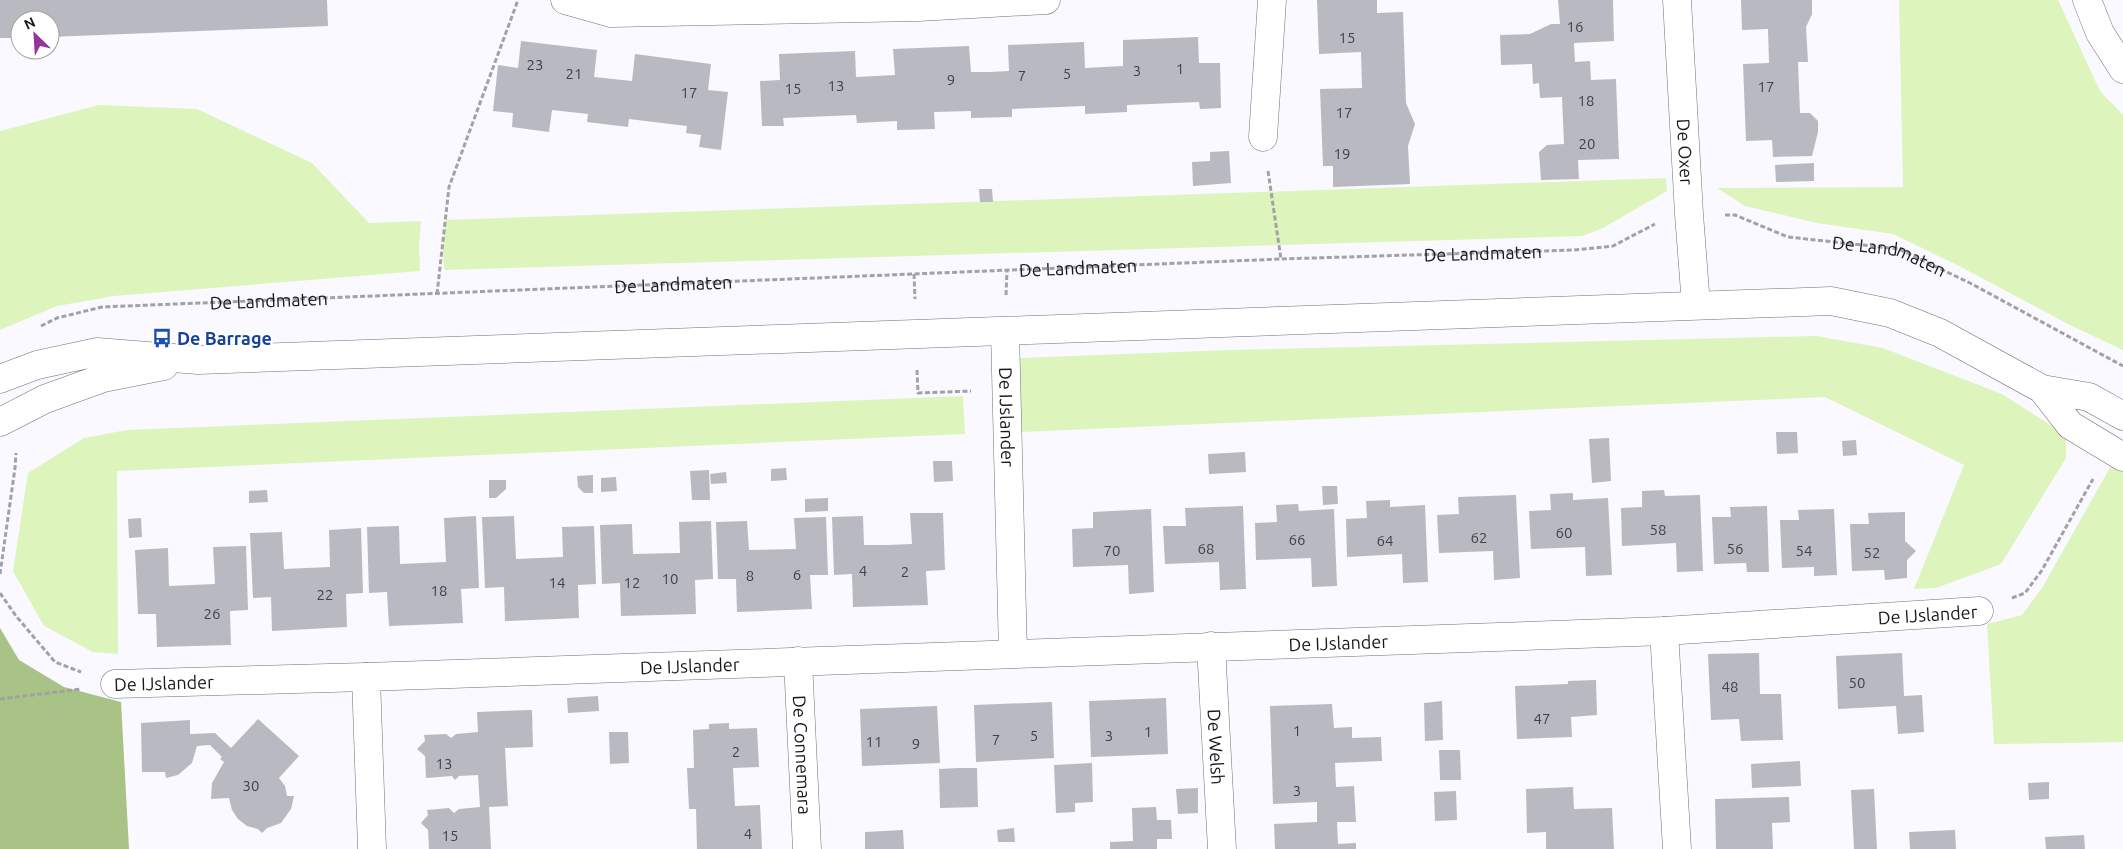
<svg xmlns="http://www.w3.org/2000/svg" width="2123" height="849" font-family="Ubuntu,sans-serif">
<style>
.green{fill:#ddf5bc}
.forest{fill:#a9c286}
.building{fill:#b9b9c2}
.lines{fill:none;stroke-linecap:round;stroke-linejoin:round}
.street-casing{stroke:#6f6f78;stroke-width:29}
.secondary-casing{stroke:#6f6f78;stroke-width:29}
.path{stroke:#a1a1a6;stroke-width:3;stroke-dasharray:5 2.5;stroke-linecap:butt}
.street{stroke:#fff;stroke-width:28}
.secondary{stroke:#fff;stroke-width:28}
.labels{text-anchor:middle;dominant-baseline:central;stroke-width:5;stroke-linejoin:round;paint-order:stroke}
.number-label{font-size:15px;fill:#414146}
.street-label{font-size:18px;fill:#19191c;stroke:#fff}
.transit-label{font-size:18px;font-weight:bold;fill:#164399;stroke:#fff;text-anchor:start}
</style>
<rect width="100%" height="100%" fill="#f9f9ff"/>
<path class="green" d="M1899 0H2058L2100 91 2123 115V350L2070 325 1959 266 1893 234 1817 223 1745 206 1717 188 1903 187Z
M99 105 197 109 312 163 369 223 421 221 419 245 420 271 114 296 57 306 0 330V131Z
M1666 178 1667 191 1603 228 1582 236 444 270 443 246 446 220Z
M1816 336 1883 348 2002 394 2066 435V458L2001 564 1936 588 1914 589 1964 465 1825 397 1021 432 1020 358 1229 350Z
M963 396 965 434 117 471 118 654 93 652 44 626 13 571 28 473 84 438 127 430Z
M2112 464 2123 471V742L1994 744 1987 624 2022 615 2042 588Z"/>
<path class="forest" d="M0 628 19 660 64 687 121 702 129 849H0Z"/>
<path class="building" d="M0 0H327L328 26 50 37V20H20V38H0Z
M1317 0H1377V13L1403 12 1406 103 1415 124 1408 146 1410 184 1333 187V166H1323L1320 89 1362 88 1361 52 1319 54Z
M1558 0H1613L1614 41 1574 43 1575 62 1590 61 1591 80 1616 79 1619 159 1578 160 1579 179 1541 180 1539 152 1547 145 1564 144 1562 97 1540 98 1539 83 1533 84 1532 64 1501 65 1500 35 1530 34 1551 24H1560Z
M1741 0H1812V14L1806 27 1808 62H1798L1800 113H1810L1818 121V132L1812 156 1773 157 1772 140 1746 141 1743 64 1769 63 1768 29 1742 30Z
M1198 37 1199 63H1220L1221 108 1200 109 1199 102 1127 105V112L1085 114V106L1012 109V117L971 118V111L934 112 935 129 897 130V121L857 123 856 115 783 118 784 126H762L760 81 780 80 779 54 855 51 856 77 895 75 893 49 969 46 971 72H990L1009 71 1008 45 1084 42 1085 68 1123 66V40Z
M521 41 597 50 594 77 632 81 635 54 711 64 708 90 728 92 721 150 699 147 701 135 686 133 687 126 629 119 628 127 587 122 588 114 552 110 549 132 512 127 513 113 493 111 498 65 518 68Z
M1229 151 1231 183 1193 186 1192 162 1210 161V152Z
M1814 163V181L1776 182 1775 165Z
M979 189H992L993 202H980Z
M1776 432H1797L1798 453 1777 454Z
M1609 438 1611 481 1592 483 1589 439Z
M1856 440 1857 455 1843 456 1842 441Z
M1245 452 1246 472 1209 474 1208 454Z
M933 461H952L953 481 934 482Z
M786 468 787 480 771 481V469Z
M709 470 710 500H692L690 471Z
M726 472 727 483 711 484 710 474Z
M593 475V493H584L578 487 577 476Z
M616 477 617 491 601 492V478Z
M489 480H506V489L496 498H489Z
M1322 486H1337L1338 504 1323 505Z
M267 490 268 502 249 503V491Z
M1664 490 1665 496 1700 495 1703 571 1677 572 1676 543 1622 546 1621 508 1642 507V491Z
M1573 493V500L1608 498 1612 575 1586 576 1585 547 1531 549 1529 511 1551 510 1550 494Z
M1516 495 1520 578 1494 580 1493 551 1439 553 1437 515 1459 514 1458 497Z
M828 498V511L805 512V499Z
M1390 500V507L1425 505 1428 582 1403 583 1402 554 1347 557 1346 519 1367 518 1366 501Z
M1298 504 1299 511 1334 509 1337 586 1312 587 1311 558 1256 560 1255 523 1277 522 1276 505Z
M1243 506 1246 589 1220 590 1219 562 1165 564 1163 526H1186L1185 508Z
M1767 506 1769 572H1747L1746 563 1714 564 1712 517H1731L1730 507Z
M1151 509 1154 592 1129 594 1128 565 1073 567 1072 529 1093 528V512Z
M1834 509 1837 575 1814 576V567L1782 568 1780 520H1799L1798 510Z
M1905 512V541L1916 551 1907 560V578L1885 580 1884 570 1852 571 1850 524H1869L1868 513Z
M910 513H943L945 570 926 571 928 605 853 607 852 574 834 575 832 517 863 516 864 545H888L912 544Z
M476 516 479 588 461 589 463 623 389 626 387 592 369 593 367 527 399 526 400 564 446 562 444 518Z
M514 516 516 559 563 557 562 527 594 526 596 584 578 585 579 618 505 621 504 587 485 588 482 517Z
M826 517 828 575H810L812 609 737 612 736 579H718L716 522 747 521 749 550 796 549 794 518Z
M141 518 142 537 129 538 128 519Z
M711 521 713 579 695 580 696 614 621 616 620 583 602 584 600 525 632 524 633 554 680 553 679 522Z
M361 528 363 593 346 594 347 627 272 631 271 597 253 598 250 533 282 532 284 569 330 567 329 530Z
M246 546 248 610 230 611 231 645 157 647 156 614H138L135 550 168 548 169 586 215 584 213 547Z
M1759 653 1760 694H1781L1783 740 1741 741 1739 719 1711 720 1708 654Z
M1902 653 1904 696 1922 695 1924 732 1898 734 1896 706 1838 709 1836 656Z
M1596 680 1597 715 1571 717 1572 737 1517 739 1515 686 1568 684V681Z
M598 696 599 711 568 713 567 698Z
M1166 698 1168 754 1091 757 1089 701Z
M1442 701 1443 740 1425 741 1424 703Z
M1052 702 1054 758 976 762 974 705Z
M1332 704 1334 728 1352 727V738L1381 737 1382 761 1335 763 1336 787 1354 786 1356 822H1337L1338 844 1356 843V849H1275L1274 824 1317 822V802L1273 804 1270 706Z
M937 706 940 763 862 766 860 709Z
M532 710 533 747 505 748 508 806 489 807 491 849H429L428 830 421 823 428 815 427 810 449 808 454 813 459 809 480 807 478 775 459 776 455 780 452 776 426 778 425 756 417 749 425 741 424 735 446 734 451 738 456 734 478 732 477 712Z
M258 719 299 756 279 778 285 786 287 796H294L291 809 281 823 267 828 262 833 258 829 247 826 238 819 232 810 229 798 211 799 212 783 224 762 220 759 222 757 210 745 197 746 192 763 178 775 166 778 165 772H142L141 723 190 720V734L215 733 231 748Z
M729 723V729L757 728 759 767 733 768 735 806 760 805 762 849H697L696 809H689L687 768H694L693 730 709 729V724Z
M609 732H628L629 763 610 764Z
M1439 750H1460L1461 780H1440Z
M1800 761 1801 786 1752 788 1751 764Z
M1092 763 1093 802 1075 803V812L1056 813 1054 765Z
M958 768H977L978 807 940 808 939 769Z
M2049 782V799L2029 800 2028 783Z
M1573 787 1574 809 1612 808 1614 849H1546V832L1527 833 1526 789Z
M1198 788V813L1178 814 1176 789Z
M1874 789 1877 849H1854L1851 790Z
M1456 791 1457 820 1435 821 1434 792Z
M1789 797 1790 822 1772 823 1773 849H1716L1715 799Z
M1156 807 1157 820H1171L1172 839H1157V849H1110V842L1133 841 1132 808Z
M1014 828 1015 842H998L997 830Z
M903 830 904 849H865V832Z
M1955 830 1956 849H1910L1909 832Z
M2084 835 2085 849H2046L2045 837Z"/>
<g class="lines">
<defs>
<g id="street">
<path d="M565 0 611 13 918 7 1046 0"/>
<path id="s3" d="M1677 0 1689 214 1696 305"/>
<path d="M2087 0 2100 33 2123 69"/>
<path d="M1263 137 1272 0"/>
<path id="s4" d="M1005 332 1013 653"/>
<path d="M1664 631 1677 849"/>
<path id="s5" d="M1211 646 1222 849"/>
<path id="s6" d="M798 661 807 849"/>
<path id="s7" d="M115 684 366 677"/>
<path id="s8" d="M372 849 366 677 1664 631 1979 611"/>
</g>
<path id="secondary" d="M0 379 37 365 97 352 198 360 1831 301 1890 313 1940 333 2042 389 2089 397 2123 416
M2042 389 2070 425 2123 457
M0 422 45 399 103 378 164 366"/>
</defs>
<use href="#street" class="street-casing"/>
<use href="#secondary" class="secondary-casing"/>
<g class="path">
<path d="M1268 171 1281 259"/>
<path id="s1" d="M1725 215H1735L1788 237 1899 249 1970 283 2123 366"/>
<path d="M914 274 915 299"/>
<path d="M437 294 449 187 518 0"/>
<path d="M1006 295 1007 271"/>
<path id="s2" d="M41 326 57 318 102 307 1281 259 1573 250 1613 246 1655 224"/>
<path d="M917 370 918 393 971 391"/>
<path d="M0 574 15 468 16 453"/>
<path d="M0 593 16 616 55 662 81 672"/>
<path d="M2012 598 2025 593 2042 570 2093 479"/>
<path d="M0 699 81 689"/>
</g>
<use href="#street" class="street"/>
<use href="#secondary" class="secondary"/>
</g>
<defs>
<symbol id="bus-bare" viewBox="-9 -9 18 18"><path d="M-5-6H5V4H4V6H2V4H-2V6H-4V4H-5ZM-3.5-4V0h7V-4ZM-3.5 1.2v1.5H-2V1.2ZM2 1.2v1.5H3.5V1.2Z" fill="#1a4fb4" stroke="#fff" stroke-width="2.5" paint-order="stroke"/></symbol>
</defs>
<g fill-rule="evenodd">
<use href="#bus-bare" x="148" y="324" width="28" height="28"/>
</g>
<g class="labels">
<g class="number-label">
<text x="1575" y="26">16</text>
<text x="1347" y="37">15</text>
<text x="535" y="64">23</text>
<text x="1180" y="68">1</text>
<text x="1137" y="70">3</text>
<text x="574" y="73">21</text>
<text x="1067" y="73">5</text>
<text x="1022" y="75">7</text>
<text x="951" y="79">9</text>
<text x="836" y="85">13</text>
<text x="1766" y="86">17</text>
<text x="793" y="88">15</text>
<text x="689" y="92">17</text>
<text x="1586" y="100">18</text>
<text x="1344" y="112">17</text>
<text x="1587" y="143">20</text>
<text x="1342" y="153">19</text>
<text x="1658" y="529">58</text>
<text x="1564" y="532">60</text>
<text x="1479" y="537">62</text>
<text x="1297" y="539">66</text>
<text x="1385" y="540">64</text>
<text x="1206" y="548">68</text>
<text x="1735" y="548">56</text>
<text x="1112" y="550">70</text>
<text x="1804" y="550">54</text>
<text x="1872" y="552">52</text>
<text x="863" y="570">4</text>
<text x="905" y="571">2</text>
<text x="797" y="574">6</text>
<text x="750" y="575">8</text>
<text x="670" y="578">10</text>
<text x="557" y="582">14</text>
<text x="632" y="582">12</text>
<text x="439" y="590">18</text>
<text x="325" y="594">22</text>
<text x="212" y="613">26</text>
<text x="1857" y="682">50</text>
<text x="1730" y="686">48</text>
<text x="1542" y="718">47</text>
<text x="1297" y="730">1</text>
<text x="1148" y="731">1</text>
<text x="1034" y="735">5</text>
<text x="1109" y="735">3</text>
<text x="996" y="739">7</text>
<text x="874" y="741">11</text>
<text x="916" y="743">9</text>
<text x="736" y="751">2</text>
<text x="444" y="763">13</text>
<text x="251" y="785">30</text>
<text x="1297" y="790">3</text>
<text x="748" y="833">4</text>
<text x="450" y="835">15</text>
</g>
<g class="street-label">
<text stroke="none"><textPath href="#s3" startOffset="152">De Oxer</textPath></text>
<text stroke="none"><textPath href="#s2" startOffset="1446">De Landmaten</textPath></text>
<text stroke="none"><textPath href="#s1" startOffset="171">De Landmaten</textPath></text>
<text stroke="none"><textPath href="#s2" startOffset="1041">De Landmaten</textPath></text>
<text stroke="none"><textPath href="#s2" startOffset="636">De Landmaten</textPath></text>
<text stroke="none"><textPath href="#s2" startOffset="231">De Landmaten</textPath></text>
<text stroke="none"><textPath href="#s4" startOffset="85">De IJslander</textPath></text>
<text stroke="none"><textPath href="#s8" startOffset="1735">De IJslander</textPath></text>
<text stroke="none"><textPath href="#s8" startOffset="1145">De IJslander</textPath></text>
<text stroke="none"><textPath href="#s8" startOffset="496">De IJslander</textPath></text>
<text stroke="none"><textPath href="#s7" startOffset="49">De IJslander</textPath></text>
<text stroke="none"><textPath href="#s5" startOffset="101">De Welsh</textPath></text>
<text stroke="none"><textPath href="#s6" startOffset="94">De Connemara</textPath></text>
</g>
<g class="transit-label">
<text x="177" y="338">De Barrage</text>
</g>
</g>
<g transform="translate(35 35) rotate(335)"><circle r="24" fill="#ffffff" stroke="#a3a3a4"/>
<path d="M0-4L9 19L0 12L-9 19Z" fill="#93349d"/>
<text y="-8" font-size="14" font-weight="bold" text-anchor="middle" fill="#19191c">N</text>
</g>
</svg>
